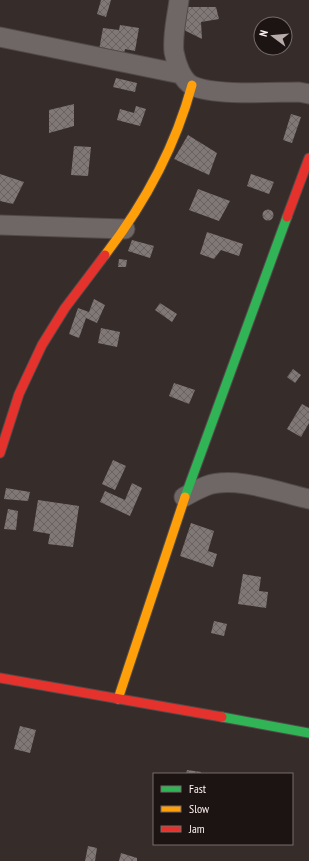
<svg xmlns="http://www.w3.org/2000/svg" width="309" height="861" font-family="'PT Sans Narrow',sans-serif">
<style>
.building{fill:url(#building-cross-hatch)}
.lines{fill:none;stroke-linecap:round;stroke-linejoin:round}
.street-casing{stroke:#524a48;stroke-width:21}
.fast-casing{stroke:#524a48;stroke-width:11}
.slow-casing{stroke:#524a48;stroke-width:11}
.jam-casing{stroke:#524a48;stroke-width:11}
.street{stroke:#6e6766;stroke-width:19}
.fast{stroke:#30b455;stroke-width:9}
.slow{stroke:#ff9f0a;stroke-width:9}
.jam{stroke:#e5322d;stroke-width:9}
</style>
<defs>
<pattern id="building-cross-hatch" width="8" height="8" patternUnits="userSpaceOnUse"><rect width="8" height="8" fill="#807876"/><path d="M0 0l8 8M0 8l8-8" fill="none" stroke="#696261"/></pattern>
</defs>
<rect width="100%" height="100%" fill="#362d2b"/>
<path class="building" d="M101 0H111L106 17 97 14Z
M188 7H216L219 19 201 22 202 39 182 29Z
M120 25 139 28 135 51 125 49 124 54 99 50 103 28 119 30Z
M116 78 137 83 135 92 113 87Z
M74 104V126L49 133V110Z
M136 106 146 109 140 126 117 120 120 109 134 113Z
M291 114 301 117 292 143 283 140Z
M188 135 217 153 209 175 174 159Z
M74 146 91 147 88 176 71 175Z
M0 174 24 182 13 204 0 201Z
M251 174 274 182 269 194 247 186Z
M198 189 230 201 219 221 189 210Z
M262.5 215a5.5 5.5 0 1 1 11 0a5.5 5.5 0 1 1-11 0Z
M207 232 243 244 239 256 221 250 214 259 200 254Z
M132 240 154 246 150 258 128 251Z
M119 259 127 260 126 267H118Z
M94 299 105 305 97 323 86 318 79 338 69 334 78 308 89 312Z
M160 303 177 314 172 322 155 310Z
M101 328 120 332 117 347 98 343Z
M293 369 301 375 295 383 287 377Z
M174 383 195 390 189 404 169 396Z
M302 404 309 408V423L301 437 287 429Z
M113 460 126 466 115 490 102 484Z
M132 483 142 488 130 516 100 502 105 491 125 500Z
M6 488 30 492 28 501 4 499Z
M38 500 79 506 73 547 48 544 50 534 33 531Z
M8 509 18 511 16 530 4 529Z
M191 523 214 531 208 551 217 554 213 567 180 556Z
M243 574 261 577 259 591 268 592 266 608 238 604Z
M214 621 227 624 224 636 211 633Z
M20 726 36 730 30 753 14 749Z
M187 770 201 772 200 774H186Z
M88 846 97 848 95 861H85Z
M121 853 137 858V861H119Z"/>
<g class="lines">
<defs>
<path id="street" d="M179 0C177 17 172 35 174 52 176 63 182 81 193 86 215 96 273 92 299 92L309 94
M0 37 181 74
M0 225 125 229
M184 497C191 493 198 489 206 486 234 475 281 493 309 499"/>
<path id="fast" d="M185 497 287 217
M222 717 309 733"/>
<path id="slow" d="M105 255C145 203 175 148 192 85
M118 699 185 497"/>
<path id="jam" d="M287 217 309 158
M0 453 19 394 42 345 65 308 105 255
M0 678 222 717"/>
</defs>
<use href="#street" class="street-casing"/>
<use href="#fast" class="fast-casing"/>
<use href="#slow" class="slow-casing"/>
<use href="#jam" class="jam-casing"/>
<use href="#street" class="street"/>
<use href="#fast" class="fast"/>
<use href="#slow" class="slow"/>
<use href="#jam" class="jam"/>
</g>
<rect x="153" y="773" width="140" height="72" fill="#1c1413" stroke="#766c6b"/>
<rect x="161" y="786" width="20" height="6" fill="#30b455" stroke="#766c6b"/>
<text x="189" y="793" font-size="12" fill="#fcf0ee">Fast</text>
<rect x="161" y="806" width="20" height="6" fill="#ff9f0a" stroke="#766c6b"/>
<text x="189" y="813" font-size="12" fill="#fcf0ee">Slow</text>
<rect x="161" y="826" width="20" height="6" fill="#e5322d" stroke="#766c6b"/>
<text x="189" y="833" font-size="12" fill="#fcf0ee">Jam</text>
<g transform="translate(273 36) rotate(286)"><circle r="19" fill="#1c1413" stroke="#766c6b"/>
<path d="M0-3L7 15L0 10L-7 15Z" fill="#b7acaa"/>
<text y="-6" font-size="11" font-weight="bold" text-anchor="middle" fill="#fcf0ee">N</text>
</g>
</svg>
